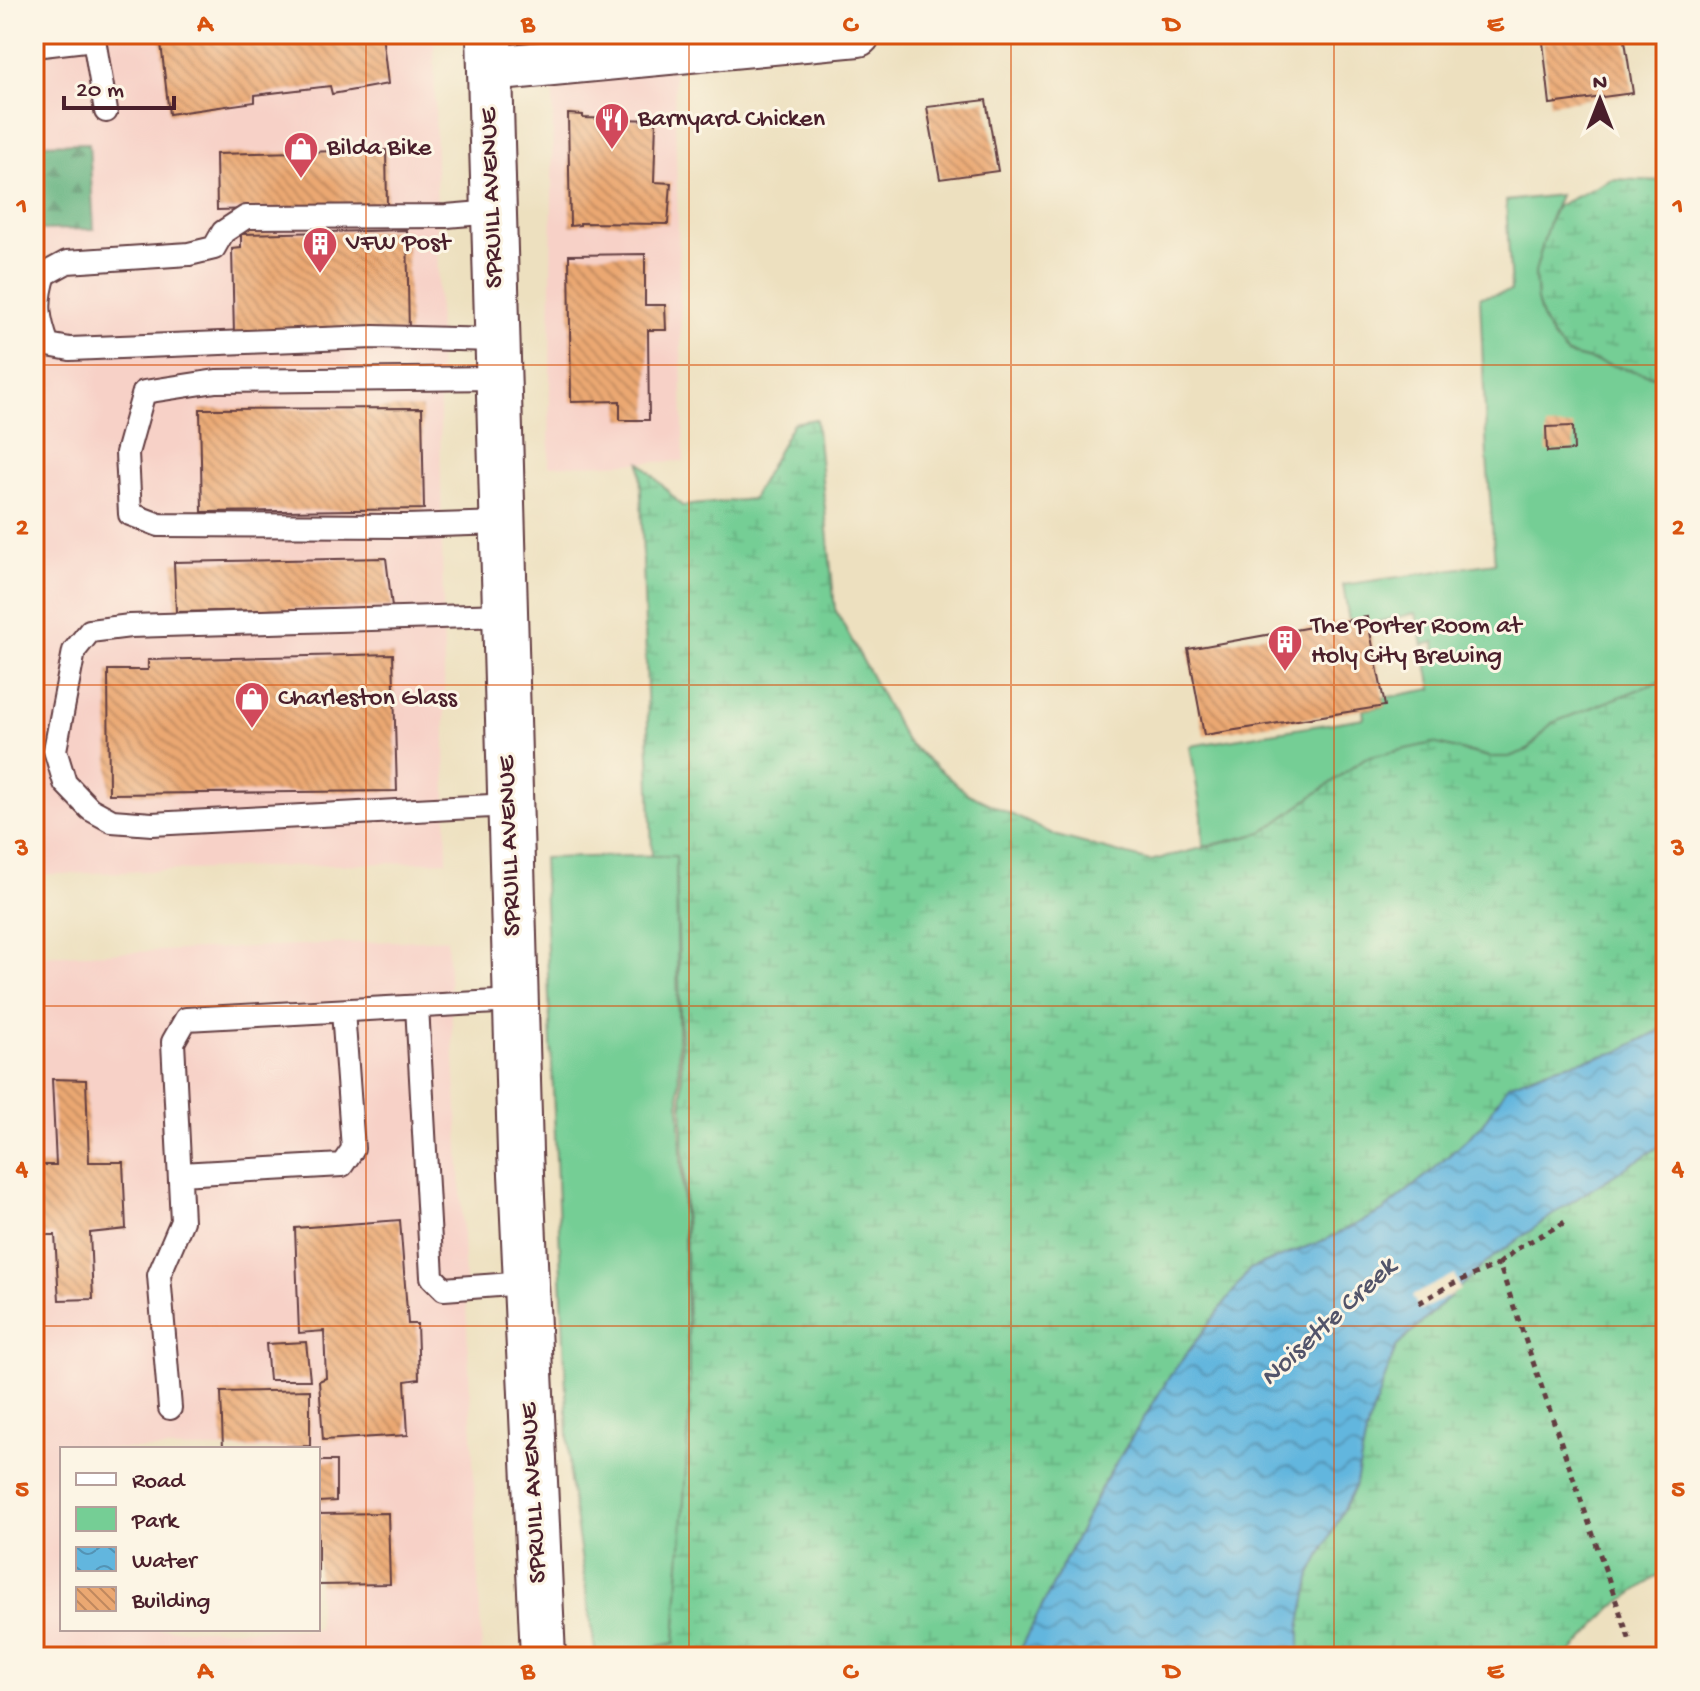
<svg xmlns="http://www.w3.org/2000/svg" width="1700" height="1691" font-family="'Gochi Hand',sans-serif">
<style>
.built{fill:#f7d1c7;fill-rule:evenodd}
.green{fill:#75ce95;stroke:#607660;stroke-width:2}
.forest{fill:url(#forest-firs);stroke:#556854;stroke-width:2}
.wetland{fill:url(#wetland-marsh);stroke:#607660;stroke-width:2}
.water{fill:url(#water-waves);stroke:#566a84;stroke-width:2}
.pier{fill:#ede0bf}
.building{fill:url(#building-back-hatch)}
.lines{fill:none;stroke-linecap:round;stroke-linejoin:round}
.service-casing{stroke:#623c41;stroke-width:26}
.minor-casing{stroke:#623c41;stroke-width:48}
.tertiary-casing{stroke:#623c41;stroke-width:48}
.path{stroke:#623c41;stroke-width:5;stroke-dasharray:6 6;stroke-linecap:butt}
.service{stroke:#fff;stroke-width:22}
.minor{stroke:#fff;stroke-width:44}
.tertiary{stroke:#fff;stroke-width:44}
.grid{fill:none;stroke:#d8530f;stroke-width:2;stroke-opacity:0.55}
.labels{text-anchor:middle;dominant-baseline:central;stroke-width:6;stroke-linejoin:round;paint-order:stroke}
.poi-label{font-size:26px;fill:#4a1f2b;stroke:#fcf5e5;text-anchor:start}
.street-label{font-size:26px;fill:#4a1f2b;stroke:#fcf5e5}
.water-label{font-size:28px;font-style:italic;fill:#52546a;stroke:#fcf5e5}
.neatline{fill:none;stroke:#d8530f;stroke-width:3}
.grid-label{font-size:26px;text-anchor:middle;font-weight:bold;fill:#d8530f}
</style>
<defs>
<pattern id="forest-firs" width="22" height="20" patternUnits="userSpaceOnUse" patternTransform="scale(2)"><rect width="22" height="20" fill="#60b17e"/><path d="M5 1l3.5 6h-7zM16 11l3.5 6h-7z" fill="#518f67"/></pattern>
<pattern id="wetland-marsh" width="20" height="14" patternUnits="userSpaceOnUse" patternTransform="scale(2)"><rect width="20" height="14" fill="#75ce95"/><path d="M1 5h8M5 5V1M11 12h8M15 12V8" fill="none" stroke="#67b081"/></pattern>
<pattern id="water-waves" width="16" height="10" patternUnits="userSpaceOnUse" patternTransform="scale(2)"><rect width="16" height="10" fill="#62b6de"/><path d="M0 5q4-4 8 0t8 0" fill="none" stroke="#5393b4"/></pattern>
<pattern id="building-back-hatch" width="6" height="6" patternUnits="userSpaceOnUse" patternTransform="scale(2)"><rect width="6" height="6" fill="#eba872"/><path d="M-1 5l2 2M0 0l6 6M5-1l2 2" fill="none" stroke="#c0885e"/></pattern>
</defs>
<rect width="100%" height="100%" fill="#fcf5e5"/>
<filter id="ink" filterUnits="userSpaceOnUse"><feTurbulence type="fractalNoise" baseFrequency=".0125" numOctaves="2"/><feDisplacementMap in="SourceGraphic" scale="16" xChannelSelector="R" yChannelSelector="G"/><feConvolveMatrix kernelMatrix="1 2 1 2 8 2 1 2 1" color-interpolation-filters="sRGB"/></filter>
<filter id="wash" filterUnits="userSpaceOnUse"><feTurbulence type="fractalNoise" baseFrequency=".006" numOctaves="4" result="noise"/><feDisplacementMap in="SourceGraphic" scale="32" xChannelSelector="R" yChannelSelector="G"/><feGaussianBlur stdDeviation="1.8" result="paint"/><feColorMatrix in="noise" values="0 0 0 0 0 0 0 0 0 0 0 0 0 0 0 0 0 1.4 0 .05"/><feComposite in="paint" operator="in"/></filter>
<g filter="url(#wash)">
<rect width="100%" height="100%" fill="#ede0bf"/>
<path class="built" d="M34 34H434L447 861 34 875V230L94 229 89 144H34Z
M551 34H673L684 461 549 466 553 97Z
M447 939 458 1127 482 1657H34V956ZM62 1449H318V1629H62Z"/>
<path class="green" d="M1560 195 1549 222 1535 273 1537 300 1543 321 1554 339 1567 354 1666 379V679L1552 723 1528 751 1509 757H1489L1467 751 1365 758 1262 833 1203 847 1202 816 1190 746 1364 718 1363 710 1384 706 1383 698 1432 689 1426 658 1436 654 1435 642 1423 645 1416 613 1368 624 1349 621 1343 585 1495 563 1487 458 1480 297 1511 291 1506 201Z
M676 855 679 1095 690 1406 675 1643 596 1657 570 1482 543 858Z"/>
<path class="forest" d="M89 143 94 229 34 230V144Z"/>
<path class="wetland" d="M1612 179 1666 181V379L1567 354 1554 339 1543 321 1537 300 1535 272 1549 222 1557 206Z
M816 419 835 609 906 741 968 794 1057 836 1150 861 1262 833 1365 758 1433 743 1489 757H1509L1528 750 1552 723 1666 679V1027L1618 1052 1552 1068 1508 1085 1481 1126 1433 1170 1383 1211 1327 1239 1250 1269 1170 1376 1103 1484 1017 1657H603L675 1643 690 1406 676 856H652L640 462 682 506 752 499 793 423Z
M1666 1142V1570L1612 1608 1567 1657H1300V1628L1311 1574 1355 1487 1368 1425 1396 1347 1485 1263 1565 1206Z"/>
<path class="water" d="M1666 1027V1142L1565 1206 1485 1263 1396 1347 1368 1425 1355 1487 1311 1574 1300 1628V1657H1017L1103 1484 1170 1376 1250 1269 1327 1239 1383 1211 1433 1170 1481 1126 1508 1085 1552 1068 1618 1052Z"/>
<path class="pier" d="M1454 1274 1460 1290 1420 1311 1412 1296Z"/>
<g id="blocks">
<path class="building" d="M160 34H382L388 84 332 94 330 86 255 95V102L169 114Z
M1624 34 1633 93 1550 104 1543 42Z
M986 100 998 171 940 179 927 107Z
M568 114 583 115V118L656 120 654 182 671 183 668 224 580 223V225L570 226Z
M386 150 387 206 217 210 216 154Z
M407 230 409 333 234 335 232 249 241 248V234Z
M645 254V305H665L666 330H648L649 420H620V401L571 402 569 255Z
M422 408 424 509 202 512 200 409Z
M1573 426 1574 450 1547 452 1546 427Z
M386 558 392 607 176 612 174 562Z
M1367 617 1385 706 1204 735 1188 649Z
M393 654 397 791 109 794 108 670H148V660Z
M52 1079 86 1080 89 1162H123L126 1229 90 1233 93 1299 59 1300 55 1235H34V1165H56Z
M400 1220 408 1324H417L419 1379 405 1381 408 1435 323 1440 319 1381 326 1378 324 1331 299 1333 295 1228Z
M306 1342 310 1380H269L266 1344Z
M310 1390V1446L223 1448 221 1392Z
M318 1461H336V1501L318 1502Z
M388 1513 390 1584 318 1585V1514Z"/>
</g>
</g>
<g filter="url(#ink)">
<use href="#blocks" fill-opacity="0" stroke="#623c41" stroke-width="2"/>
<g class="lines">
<defs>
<path id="service" d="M94 39 106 111
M34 46 94 39 93 34
M494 212 446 216 246 217 223 232 214 248 189 254 67 262 45 274C36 303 38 318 48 345L70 349 374 337 497 340
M498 378 216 381 144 392 127 453 130 514 159 525 407 526 502 523
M505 615 130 626 90 631 74 651 55 750 65 783 90 809 112 821 152 824 510 805
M417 1006 432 1277 444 1289 525 1283
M180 1174 342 1165 353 1149 343 1011
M170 1408 159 1275 182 1221 173 1042 186 1019 515 1001"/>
<path id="minor" d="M490 69 858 34"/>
<path id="tertiary" d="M489 34 520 1152 543 1657"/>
</defs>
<use href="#service" class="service-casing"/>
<use href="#minor" class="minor-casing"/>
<use href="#tertiary" class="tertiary-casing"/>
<path class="path" d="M1499 1264 1515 1250 1565 1222
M1419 1303 1450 1285 1499 1264 1631 1644"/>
<use href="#service" class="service"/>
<use href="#minor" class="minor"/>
<use href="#tertiary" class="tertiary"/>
</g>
</g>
<path class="grid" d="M366 34V1657M689 34V1657M1011 34V1657M1334 34V1657M34 365H1666M34 685H1666M34 1006H1666M34 1326H1666"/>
<defs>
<symbol id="restaurant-pin" viewBox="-11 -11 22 30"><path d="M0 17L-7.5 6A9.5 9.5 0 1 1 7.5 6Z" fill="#d1495b" stroke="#fcf5e5"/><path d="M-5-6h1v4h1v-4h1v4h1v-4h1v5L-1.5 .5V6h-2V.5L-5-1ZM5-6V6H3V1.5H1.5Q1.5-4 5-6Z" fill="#fff"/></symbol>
<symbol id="shop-pin" viewBox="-11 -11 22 30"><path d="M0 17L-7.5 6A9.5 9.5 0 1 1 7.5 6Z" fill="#d1495b" stroke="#fcf5e5"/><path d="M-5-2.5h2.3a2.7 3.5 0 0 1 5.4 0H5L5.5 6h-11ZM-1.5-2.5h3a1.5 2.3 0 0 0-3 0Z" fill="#fff"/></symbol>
<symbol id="building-pin" viewBox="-11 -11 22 30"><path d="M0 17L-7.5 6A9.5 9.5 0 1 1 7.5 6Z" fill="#d1495b" stroke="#fcf5e5"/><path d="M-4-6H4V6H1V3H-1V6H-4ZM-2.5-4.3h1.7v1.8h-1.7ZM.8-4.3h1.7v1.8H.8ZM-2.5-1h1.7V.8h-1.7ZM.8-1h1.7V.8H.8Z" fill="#fff"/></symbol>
</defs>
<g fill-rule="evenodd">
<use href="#restaurant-pin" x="592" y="100" width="40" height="54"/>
<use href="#shop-pin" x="281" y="129" width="40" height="54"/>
<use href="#building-pin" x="300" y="224" width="40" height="54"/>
<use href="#building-pin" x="1265" y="622" width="40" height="54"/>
<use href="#shop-pin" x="232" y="679" width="40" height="54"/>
</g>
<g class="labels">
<g class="poi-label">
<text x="638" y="120">Barnyard Chicken</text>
<text x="327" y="149">Bilda Bike</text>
<text x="346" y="244">VFW Post</text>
<text x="1311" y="627">The Porter Room at<tspan x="1311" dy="30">Holy City Brewing</tspan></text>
<text x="278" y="699">Charleston Glass</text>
</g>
<g class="street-label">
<text transform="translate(493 198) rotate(-92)">SPRUILL AVENUE</text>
<text transform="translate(511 846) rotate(-92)">SPRUILL AVENUE</text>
<text transform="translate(535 1493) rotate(-93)">SPRUILL AVENUE</text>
</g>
<g class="water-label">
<text transform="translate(1329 1323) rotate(-43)">Noisette Creek</text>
</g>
</g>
<rect width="1700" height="1691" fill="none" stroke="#fcf5e5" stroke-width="88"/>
<rect x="60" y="1447" width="260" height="184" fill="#fcf5e5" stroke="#b59f9b" stroke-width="2"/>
<rect x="76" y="1473" width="40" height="12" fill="#ffffff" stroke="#b59f9b" stroke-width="2"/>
<text x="132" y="1487" font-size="24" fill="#4a1f2b">Road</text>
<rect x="76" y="1507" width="40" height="24" fill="#75ce95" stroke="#b59f9b" stroke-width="2"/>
<text x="132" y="1527" font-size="24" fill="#4a1f2b">Park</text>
<rect x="76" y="1547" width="40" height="24" fill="url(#water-waves)" stroke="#b59f9b" stroke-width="2"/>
<text x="132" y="1567" font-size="24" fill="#4a1f2b">Water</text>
<rect x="76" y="1587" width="40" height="24" fill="url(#building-back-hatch)" stroke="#b59f9b" stroke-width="2"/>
<text x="132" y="1607" font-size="24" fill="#4a1f2b">Building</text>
<g transform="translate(1600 100)" stroke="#fcf5e5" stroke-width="6" paint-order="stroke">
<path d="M0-6L14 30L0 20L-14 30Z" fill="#4a1f2b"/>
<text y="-12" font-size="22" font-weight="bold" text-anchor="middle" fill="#4a1f2b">N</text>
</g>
<path d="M64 96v12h110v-12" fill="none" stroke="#4a1f2b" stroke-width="4"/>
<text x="76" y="96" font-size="24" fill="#4a1f2b" stroke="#fcf5e5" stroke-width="6" paint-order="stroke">20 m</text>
<rect x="44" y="44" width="1612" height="1603" class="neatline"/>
<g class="grid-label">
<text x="205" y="31">A</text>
<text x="528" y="31">B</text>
<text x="850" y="31">C</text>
<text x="1172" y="31">D</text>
<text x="1495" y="31">E</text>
<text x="22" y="213">1</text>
<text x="1678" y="213">1</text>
<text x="22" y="534">2</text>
<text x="1678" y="534">2</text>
<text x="22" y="855">3</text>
<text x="1678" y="855">3</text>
<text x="22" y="1175">4</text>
<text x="1678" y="1175">4</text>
<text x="22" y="1496">5</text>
<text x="1678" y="1496">5</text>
<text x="205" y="1678">A</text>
<text x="528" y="1678">B</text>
<text x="850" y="1678">C</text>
<text x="1172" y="1678">D</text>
<text x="1495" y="1678">E</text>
</g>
</svg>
